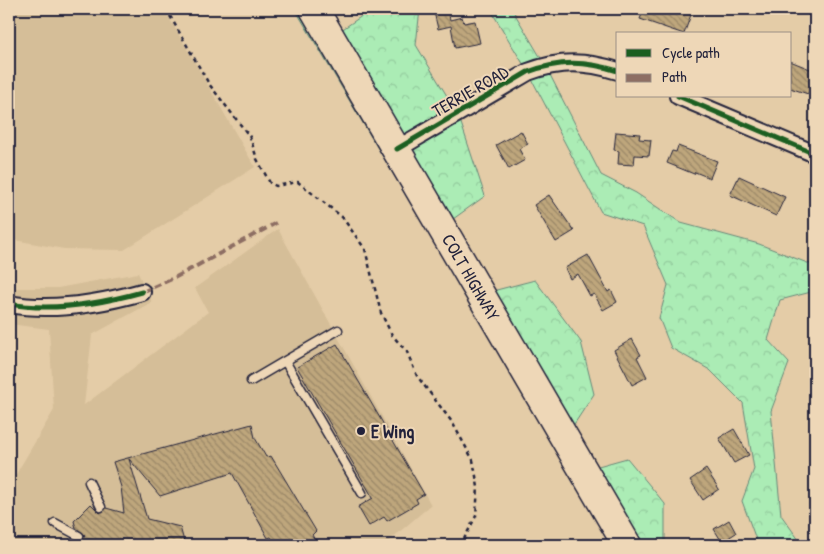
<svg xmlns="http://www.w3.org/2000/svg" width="824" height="554" font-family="'Patrick Hand',sans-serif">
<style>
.built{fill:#d5be98}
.forest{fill:url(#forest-crowns);stroke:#668778}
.building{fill:url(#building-back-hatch);stroke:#22223b}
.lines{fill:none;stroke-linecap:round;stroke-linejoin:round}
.service-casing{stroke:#22223b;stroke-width:11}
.minor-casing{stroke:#22223b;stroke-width:20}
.trunk-casing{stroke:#22223b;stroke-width:31}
.path{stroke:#22223b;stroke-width:2.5;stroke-dasharray:4 4;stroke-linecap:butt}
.service{stroke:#eed7b7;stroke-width:8}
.minor{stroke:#eed7b7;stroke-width:16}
.trunk{stroke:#eed7b7;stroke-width:28}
.quiet{stroke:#8d6e63;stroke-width:4;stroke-dasharray:8 4;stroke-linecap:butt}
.cycleway-casing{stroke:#eed7b7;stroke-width:8}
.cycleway{stroke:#1b5e20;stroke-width:5}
.poi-dot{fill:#22223b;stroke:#eed7b7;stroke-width:2}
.labels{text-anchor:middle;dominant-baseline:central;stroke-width:4;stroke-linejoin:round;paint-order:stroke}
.street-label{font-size:18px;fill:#22223b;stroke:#eed7b7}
.poi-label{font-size:18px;font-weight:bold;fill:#22223b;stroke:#eed7b7;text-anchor:start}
</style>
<defs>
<pattern id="forest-crowns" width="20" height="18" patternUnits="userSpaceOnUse" patternTransform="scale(1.25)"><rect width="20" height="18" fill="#abecb5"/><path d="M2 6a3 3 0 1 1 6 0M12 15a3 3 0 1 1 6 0" fill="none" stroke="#93ca9d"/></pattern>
<pattern id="building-back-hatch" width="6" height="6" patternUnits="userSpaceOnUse" patternTransform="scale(1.25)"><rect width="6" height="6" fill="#bea67c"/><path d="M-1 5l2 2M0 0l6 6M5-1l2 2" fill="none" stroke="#9a8767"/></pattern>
</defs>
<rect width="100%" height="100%" fill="#e4cca7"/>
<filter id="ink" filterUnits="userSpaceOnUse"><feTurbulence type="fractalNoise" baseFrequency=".02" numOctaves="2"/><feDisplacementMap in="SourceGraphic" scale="10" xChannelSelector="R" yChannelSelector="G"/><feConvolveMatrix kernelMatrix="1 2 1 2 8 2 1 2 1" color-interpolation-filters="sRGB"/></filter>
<g filter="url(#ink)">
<path class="built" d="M9 9H164L255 167 124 250 64 249 9 239Z
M278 229 431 505 384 545H9V486L54 410 49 329 9 324V288H58L138 273 152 302 92 335 84 405 208 312 195 288Z"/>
<path class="forest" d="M295 9H314L331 37 372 9H420L416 45 458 114 485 196 442 227 481 294 535 280 581 342 594 394 565 438 584 470 627 458 665 504V545H614Z
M490 9H512L545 65 601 175 636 193 681 223 759 244 815 266V291L780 300 768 340 789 363 771 411 781 515 799 540V545H758L742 501 754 469 743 403 710 370 671 348 659 318 668 285 643 226 601 212 528 72Z"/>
<path class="building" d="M644 9H693L684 34 640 19Z
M448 10 450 20 462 17 464 23 475 21 480 43 455 48 451 26 438 29 434 12Z
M790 61 815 71V91L810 89 808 94 790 88Z
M521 131 528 144 519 149 525 160 509 169 496 145Z
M616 132 640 134 639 139 651 140 649 156 635 155 634 165 618 164 619 151 614 150Z
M678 146 717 161 710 178 695 172 694 174 667 163 672 151 676 152Z
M739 176 785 197 776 216 730 195Z
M549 195 574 231 556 242 534 205Z
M588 255 608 292 611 290 617 302 603 310 594 294 590 296 578 274 570 279 565 268Z
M632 339 641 355 637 357 647 377 632 385 614 350Z
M337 344 424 494 416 499 418 503 387 521 384 517 369 526 358 507 373 498 297 367Z
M252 424 255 438 266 457 271 456 316 531 312 535 318 545H276L271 537 268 538 232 473 160 496 129 459 147 519 180 527 185 545H81L80 541 85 535 76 528 74 521 91 504 100 513 106 508 124 513 121 487 113 462Z
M734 429 749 455 734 463 719 438Z
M706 469 719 489 703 500 690 480Z
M729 520 736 533 722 542 714 529Z"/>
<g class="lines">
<defs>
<path id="service" d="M285 361 338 330
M251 381 285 361 362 493
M89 482 101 507
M55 523 79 536"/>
<path id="minor" d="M678 96 815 154
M397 149 528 72C560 60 586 61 618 71
M9 304C53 312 99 304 142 292"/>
<path id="trunk" d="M314 9 627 545"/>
</defs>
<use href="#service" class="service-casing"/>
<use href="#minor" class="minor-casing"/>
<use href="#trunk" class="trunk-casing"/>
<path class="path" d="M166 9 209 84 250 137 257 159 270 183 276 186 298 182 342 217 365 249 381 313 392 335 407 352 417 376 452 422 473 460 478 487 476 516 464 539 457 545"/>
<use href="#service" class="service"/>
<use href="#minor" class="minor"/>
<use href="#trunk" class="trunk"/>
<path class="quiet" d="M142 292 176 277 276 223"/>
<defs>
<path id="cycleway" d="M678 96 815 154
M397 149 528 72C560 60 586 61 618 71
M9 304C53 312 99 304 142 292"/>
</defs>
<use href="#cycleway" class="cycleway-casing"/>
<use href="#cycleway" class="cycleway"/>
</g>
</g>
<circle class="poi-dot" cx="361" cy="431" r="5"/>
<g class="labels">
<g class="street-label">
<text transform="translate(470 91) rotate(-30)">TERRIE ROAD</text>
<text transform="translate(471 277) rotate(60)">COLT HIGHWAY</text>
</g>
<g class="poi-label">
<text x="371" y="431">E Wing</text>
</g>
</g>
<rect width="824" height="554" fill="none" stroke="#eed7b7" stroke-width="30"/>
<rect x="15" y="15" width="794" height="524" fill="none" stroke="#22223b" stroke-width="2" filter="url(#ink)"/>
<rect x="616" y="32" width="175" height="65" fill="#eed7b7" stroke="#9c8f85"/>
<rect x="626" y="49" width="25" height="8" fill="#1b5e20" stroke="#9c8f85"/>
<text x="662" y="58" font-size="15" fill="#22223b">Cycle path</text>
<rect x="626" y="74" width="25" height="8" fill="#8d6e63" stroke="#9c8f85"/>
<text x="662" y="82" font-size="15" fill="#22223b">Path</text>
</svg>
